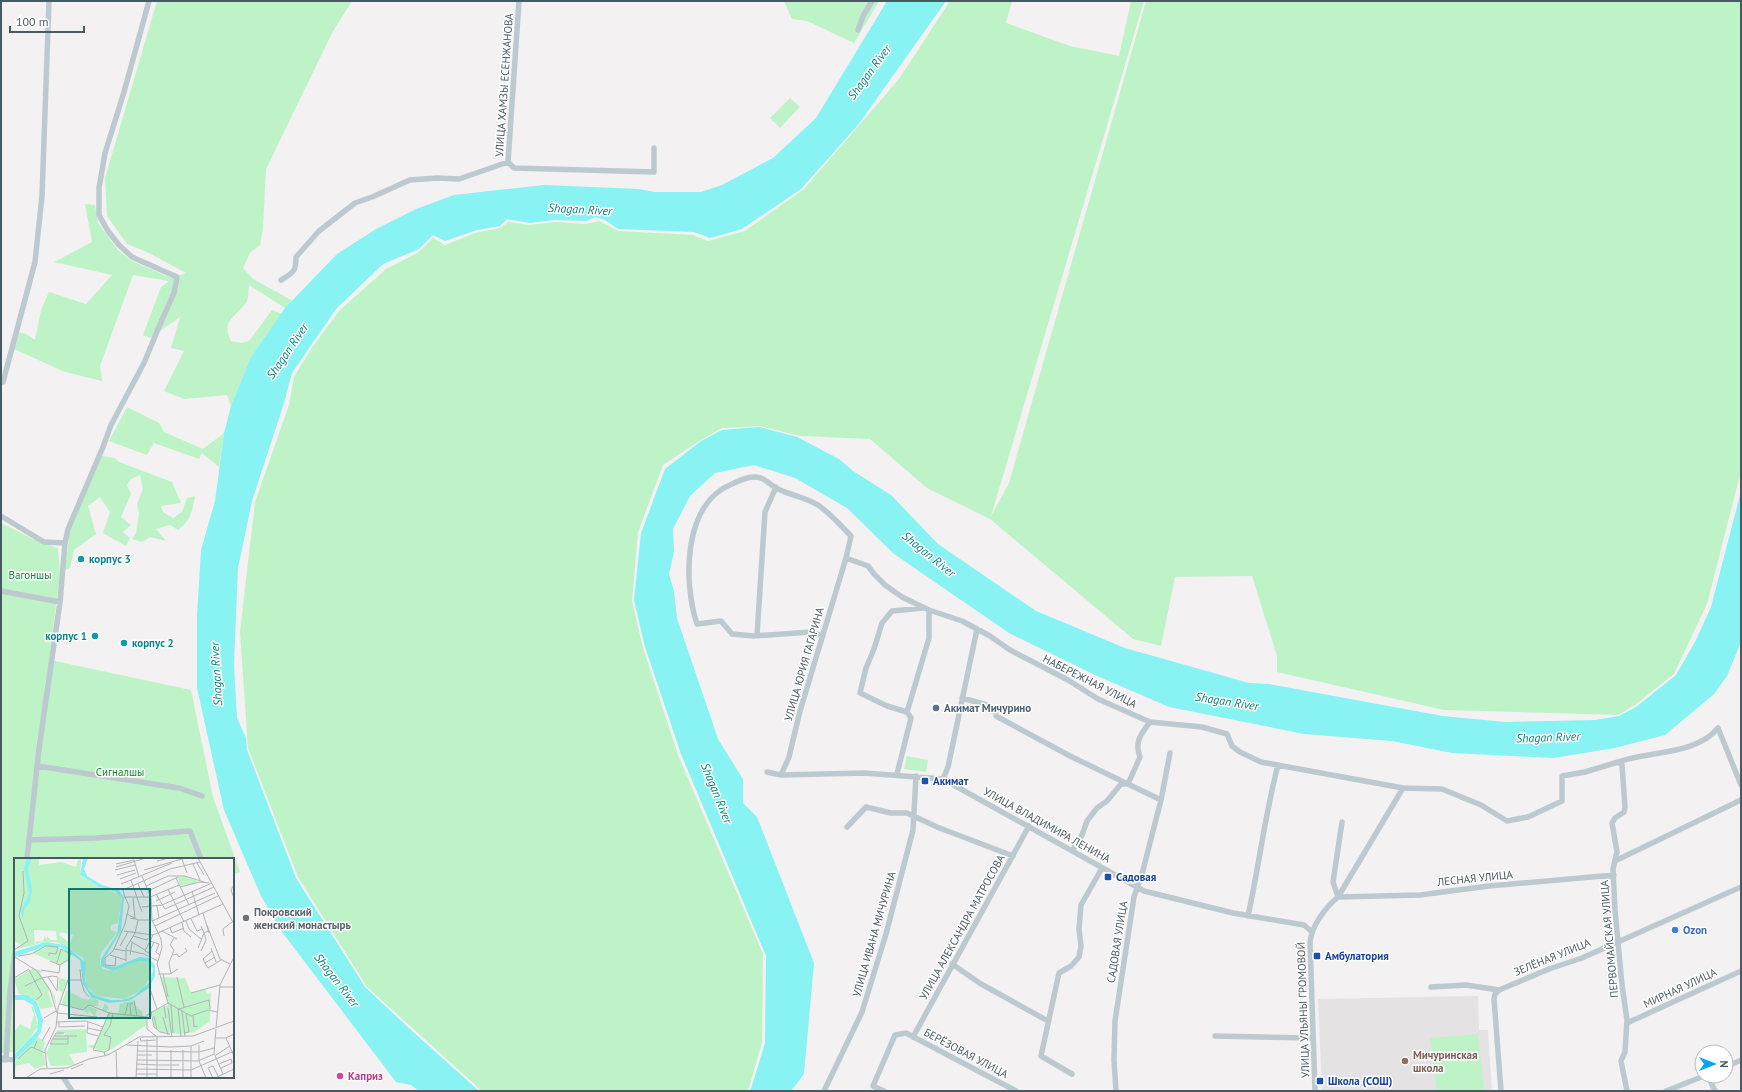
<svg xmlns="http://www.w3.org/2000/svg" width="1742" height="1092" font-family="'PT Sans',sans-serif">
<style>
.education{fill:#e5e2e4}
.green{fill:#bef3c7}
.water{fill:#88f3f2}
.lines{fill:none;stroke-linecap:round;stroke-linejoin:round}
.minor{stroke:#bccacf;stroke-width:5.5}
.tertiary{stroke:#bccacf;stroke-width:7}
.culture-dot{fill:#0f9aa8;stroke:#fff;stroke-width:1.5}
.service-dot{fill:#5c6f8a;stroke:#fff;stroke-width:1.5}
.transit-dot{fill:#1a4fb4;stroke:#fff;stroke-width:1.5}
.worship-dot{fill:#6b7280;stroke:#fff;stroke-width:1.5}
.shop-dot{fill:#3f7fe0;stroke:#fff;stroke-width:1.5}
.education-dot{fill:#8d6e63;stroke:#fff;stroke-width:1.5}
.hotel-dot{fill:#d1479c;stroke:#fff;stroke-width:1.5}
.labels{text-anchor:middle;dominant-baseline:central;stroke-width:3;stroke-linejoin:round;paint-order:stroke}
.street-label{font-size:11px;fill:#485a61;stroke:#fff}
.culture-label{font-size:11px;font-weight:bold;fill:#0d838f;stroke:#fff;text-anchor:start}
.park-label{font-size:11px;fill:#108431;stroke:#fff}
.service-label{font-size:11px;font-weight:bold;fill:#4e5e75;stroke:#fff;text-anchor:start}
.transit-label{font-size:11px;font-weight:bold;fill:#164399;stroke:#fff;text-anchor:start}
.worship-label{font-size:11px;font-weight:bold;fill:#5b616d;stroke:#fff;text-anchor:start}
.shop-label{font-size:11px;font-weight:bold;fill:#366cbe;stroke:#fff;text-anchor:start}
.education-label{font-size:11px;font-weight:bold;fill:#785e54;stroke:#fff;text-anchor:start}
.hotel-label{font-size:11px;font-weight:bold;fill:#b23c85;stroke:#fff;text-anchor:start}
.water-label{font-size:12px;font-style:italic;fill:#077f7e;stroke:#fff}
.inset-road{fill:none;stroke:#afb5b8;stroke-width:1}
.view{fill:#0f766e;fill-opacity:0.15;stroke:#0f766e;stroke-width:2}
.inset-edge{fill:none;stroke:#485a61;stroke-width:2}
</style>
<rect width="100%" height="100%" fill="#f4f1f2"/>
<path class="education" d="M1478 996 1479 1030H1488L1492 1091H1322L1318 999Z"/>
<path class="green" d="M157 1H352L332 33 266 169 263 228 260 245 250 253 243 268 253 279 293 301 285 308 249 285C248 290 249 297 247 301 238 316 220 320 231 341L241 343 249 341 272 310 282 314 251 357 231 406 227 395 184 399 164 391 184 351 171 348 180 317 150 338 143 335 161 287 169 281 133 275 100 366 102 381 65 372 14 349 17 332 26 334 35 340 41 310 49 292 86 304 112 275 54 262 92 242 85 204 95 205 98 223 118 250 130 260 171 278 186 273 147 252 127 244 107 216 105 178Z
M784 1H879L854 43 807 21 792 19Z
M950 1H1012L1006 23 1070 46 1119 56 1131 1H1144L991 516 1009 483 1146 1H1741V471L1707 604 1674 674 1635 705 1618 715 1444 710 1277 672V656L1252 576 1175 577 1161 646 1133 639 990 519 927 488 870 439 800 436 760 426 722 428 701 440 663 465 638 532 632 601 643 648 678 755 763 954 762 1042 749 1088 746 1091H482L367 987 298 877 248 748 240 632 255 502 289 405 294 377 313 346 340 310 386 269 419 252 433 238 445 245 475 233 500 228 508 222 529 225 555 222 586 224 599 221 618 231 693 235 708 241 745 231 804 189 899 79Z
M790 98 800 107 780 128 770 118Z
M127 407 159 423 164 432 203 449 224 433 219 467 202 453 199 459 154 443 147 455 109 441Z
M102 456 114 458 119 462 172 482 181 503 161 506 163 512 173 518 182 512 187 498 195 496C192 512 191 520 178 530L170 525 156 529 166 541 150 537 142 542 132 539 136 533 139 514 137 504 143 489 140 475 131 479 127 485 131 494 121 517 131 525 123 532 130 538 126 546 103 533 110 512 100 497 88 506 96 534 74 550 70 568 65 570 70 529Z
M1 523 33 539 58 548 60 573 49 661H55L191 690 213 797 240 872 233 874V859H15V1052L1 1053Z
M907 756 928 760 926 772 904 769Z
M1478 1034 1484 1091H1437L1430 1038Z"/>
<path class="water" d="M887 1H946L858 125 801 189 742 229 710 238 694 232 618 229 605 220 595 217 587 221 554 220 530 223 507 219 500 226 477 230 445 241 433 235 419 249 383 264 336 309 292 373 284 403 252 501 238 568 234 664 237 718 246 738 247 750 296 878 365 987 412 1031 479 1091H419L411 1085 396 1082 282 932 261 896 224 810 197 688V616L201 550 215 501 224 433 231 406 251 357 285 308 337 254 376 229 416 209 454 195 544 185 639 189 655 192H701L722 185 773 158 816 118Z
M759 427 797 437 839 459 853 471 891 495 938 544 1036 611 1125 648 1249 683 1269 684 1443 716 1505 722 1595 720 1619 716 1636 707 1676 675 1696 640 1711 607 1741 491V642L1727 676 1714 694 1665 735 1615 748 1553 758 1452 753 1392 741 1304 734 1169 707 1095 675 1009 633 894 554 847 508 795 478 754 465 715 473 690 496 673 529 674 552 669 574 674 591 677 618 718 739 743 779V803L757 817 814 963 804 1074 791 1091H748L751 1089 765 1043 766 956 681 754 645 647 634 600 641 533 665 469 701 441 722 430Z"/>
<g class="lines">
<path class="minor" d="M519 1 508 162 514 168 654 172V148
M858 30 863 16 872 1
M281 280C293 273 296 272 296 257L319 231 355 203 372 197 410 180 437 178 459 179 508 162
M3 382 35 262 42 196 49 1
M1 516 44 542 65 543
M1 591 60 602
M757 635 765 512 776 487
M823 636 811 632 754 636 732 634 721 621 697 624C683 582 683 503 732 484 741 480 750 475 761 478 766 480 771 485 776 488 789 495 805 497 818 505 830 513 841 526 851 536L846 558 868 566 874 574 885 585 902 597 929 610 962 621 990 636 1010 650 1068 680 1098 699 1150 722 1202 727 1227 734 1232 746 1240 752 1261 762 1403 788 1442 789 1481 805 1507 821 1528 817 1562 801V776L1585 772 1618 762 1622 765 1625 807 1624 812 1615 818 1612 823 1617 852 1613 869 1615 910 1622 985 1627 1020 1625 1052 1621 1061 1627 1091
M962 698 987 705 991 711 996 712V716L1070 756 1161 800
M907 712 887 706 860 693 866 668 874 649 882 623 892 611 923 608
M1618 762C1649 751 1696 755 1718 728L1741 785
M38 766 179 788 202 796
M767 772 781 775 864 773 943 779 1144 891 1233 913 1304 925 1311 931
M897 774 911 718 907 712 929 638V610
M781 775 789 757 800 711 846 558
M943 779 948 767 977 629
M1342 822 1333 882 1338 897 1420 895 1489 886 1614 875
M847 827 866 807 891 813H907L937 827 1013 856
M29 840 96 838 190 831 201 859
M1072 851 1082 835 1087 821 1097 808 1107 801 1121 784H1128L1140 757C1134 742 1141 734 1150 722
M27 859 39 749 60 602 65 543 68 529 103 447 111 425 144 363 161 322 174 293 177 277 132 257 119 245 108 231 99 215V188L105 153 124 92 149 1
M1615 861 1741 800
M1248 916C1259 866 1265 814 1278 765
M15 952 10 992 6 1059 15 1060
M952 964 981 984 1048 1021
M1431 987 1466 985 1499 990 1549 969 1582 958 1741 887
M1499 990 1495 994 1494 999 1501 1091
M1627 1023 1741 971
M1215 1036 1312 1038
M913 1037 1029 826
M1726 1067 1741 1060
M1072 1074 1041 1056 1059 973 1071 966 1079 957 1081 946 1079 929 1081 905 1102 868
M1708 1076 1715 1091
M63 1077 72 1091
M824 1091 862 1012 886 934 913 830 916 776
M884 1091 873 1086 895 1035 906 1033 1016 1091
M1116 1091 1114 1060 1115 1021 1134 897 1142 874 1161 800 1170 753
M1315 1091 1310 942C1312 925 1325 908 1338 897L1403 788
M1666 1091 1704 1076"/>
<path class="tertiary" d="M1 1059H6"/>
</g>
<g class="culture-dot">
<circle cx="81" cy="559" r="4"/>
<circle cx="95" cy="636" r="4"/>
<circle cx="124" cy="643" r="4"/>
</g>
<circle class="service-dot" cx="936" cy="708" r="4"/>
<g class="transit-dot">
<rect x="921" y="777" width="8" height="8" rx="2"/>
<rect x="1104" y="873" width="8" height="8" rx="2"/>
<rect x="1313" y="952" width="8" height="8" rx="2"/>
<rect x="1316" y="1077" width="8" height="8" rx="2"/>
</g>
<circle class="worship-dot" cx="246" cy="918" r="4"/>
<circle class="shop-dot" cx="1675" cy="930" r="4"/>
<circle class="education-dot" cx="1405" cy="1061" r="4"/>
<circle class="hotel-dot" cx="340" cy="1076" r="4"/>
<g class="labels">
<g class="street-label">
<text transform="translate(504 85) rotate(-86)">УЛИЦА ХАМЗЫ ЕСЕНЖАНОВА</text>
<text transform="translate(804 664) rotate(-74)">УЛИЦА ЮРИЯ ГАГАРИНА</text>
<text transform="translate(1090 681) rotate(27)">НАБЕРЕЖНАЯ УЛИЦА</text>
<text transform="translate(1047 825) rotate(29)">УЛИЦА ВЛАДИМИРА ЛЕНИНА</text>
<text transform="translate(1475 878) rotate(-6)">ЛЕСНАЯ УЛИЦА</text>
<text transform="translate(962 927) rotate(-61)">УЛИЦА АЛЕКСАНДРА МАТРОСОВА</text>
<text transform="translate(874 934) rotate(-74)">УЛИЦА ИВАНА МИЧУРИНА</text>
<text transform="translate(1609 939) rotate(-95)">ПЕРВОМАЙСКАЯ УЛИЦА</text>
<text transform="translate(1117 942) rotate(-81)">САДОВАЯ УЛИЦА</text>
<text transform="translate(1552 957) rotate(-22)">ЗЕЛЁНАЯ УЛИЦА</text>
<text transform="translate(1680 988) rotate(-25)">МИРНАЯ УЛИЦА</text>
<text transform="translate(1303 1010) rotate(-92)">УЛИЦА УЛЬЯНЫ ГРОМОВОЙ</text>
<text transform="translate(966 1053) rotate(28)">БЕРЁЗОВАЯ УЛИЦА</text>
</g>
<g class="culture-label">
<text x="89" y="559">корпус 3</text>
<text x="87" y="636" text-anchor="end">корпус 1</text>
<text x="132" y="643">корпус 2</text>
</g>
<g class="park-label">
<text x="30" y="575">Вагоншы</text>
<text x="120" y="772">Сигналшы</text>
</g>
<g class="service-label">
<text x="944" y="708">Акимат Мичурино</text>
</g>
<g class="transit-label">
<text x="933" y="781">Акимат</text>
<text x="1116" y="877">Садовая</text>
<text x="1325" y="956">Амбулатория</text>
<text x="1328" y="1081">Школа (СОШ)</text>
</g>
<g class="worship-label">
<text x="254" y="912">Покровский<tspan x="254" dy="13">женский монастырь</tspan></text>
</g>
<g class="shop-label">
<text x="1683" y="930">Ozon</text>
</g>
<g class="education-label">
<text x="1413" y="1055">Мичуринская<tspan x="1413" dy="13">школа</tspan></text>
</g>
<g class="hotel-label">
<text x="348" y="1076">Каприз</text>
</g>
<g class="water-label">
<text transform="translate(869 72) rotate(-54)">Shagan River</text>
<text transform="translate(580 209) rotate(3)">Shagan River</text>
<text transform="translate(287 351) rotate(-56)">Shagan River</text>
<text transform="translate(929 554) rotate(39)">Shagan River</text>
<text transform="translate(216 674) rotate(-93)">Shagan River</text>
<text transform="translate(1227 701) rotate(9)">Shagan River</text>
<text transform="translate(1548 737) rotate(-2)">Shagan River</text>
<text transform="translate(717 793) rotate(68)">Shagan River</text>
<text transform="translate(337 980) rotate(52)">Shagan River</text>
</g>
</g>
<g transform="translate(14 858)">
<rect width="220" height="220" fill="#f4f1f2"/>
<path d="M0 0H25V7L47 4 62 9 64 2 67 1 66 18 85 29 105 36 108 40 104 65 97 67V72L103 74 102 76 87 95 86 106 89 111 99 113 125 103 135 104 138 117 128 132 110 141 83 138 72 128V107L69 100 43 84H31L0 92 8 87 0 83ZM20 72 42 73 43 82H37L33 78V82L31 78 28 84 22 83 21 88ZM47 74 59 77 56 85 45 77ZM171 18 185 24 166 28 164 19ZM38 87 58 96 56 101 47 106 46 120 54 122 44 147 48 134 44 132 47 107 18 95ZM19 110 29 113 26 115 41 139 42 147 36 132 34 134 39 149 27 151 23 143 5 136 0 121ZM146 119 171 120 177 135 191 131 193 136 197 135 196 163 181 174 167 176 147 174 140 169 138 154 154 147ZM53 132 67 140 75 142 77 138 78 143V139L85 143 84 148H75L83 152 81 159 75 152 74 156 70 153 75 147 71 152 47 146ZM121 142 122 149 128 153 129 158H133L132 167 98 191 87 193 74 189 75 187H80L95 155 88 152 91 145 95 150 92 153 104 156 106 146ZM19 148 24 168 16 180 0 196V174L6 166 16 171 20 156 17 149ZM72 171 73 194 55 196 61 207 37 208 32 195 41 178H50L52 175H60H51L49 177 42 178 43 172ZM24 179 31 184 29 194 32 207 21 211 15 205 2 208 0 220V204Z" fill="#bef3c7" fill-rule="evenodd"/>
<path d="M13 0H18L14 10 18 32 16 44 10 52 9 62 7 53 15 35 10 10ZM69 0H74L70 11 73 18 88 27 105 32 110 40 107 73 90 101V107L100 109 126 99 134 100 141 107V118L135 130 115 143 95 145 77 139 69 126 66 102 46 89 33 88 0 99V94L32 84 51 87 72 105 71 122 74 131 82 138 97 142H108L120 138 136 124 139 112 135 104 125 103 99 113 87 108V101L103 76 108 40 102 34 85 29 66 17ZM0 137H13L23 144 29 162 27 174 21 183 0 203V197L23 173 24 163 19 147 10 142H0Z" fill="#88f3f2"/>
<path class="inset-road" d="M184 0 220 66M168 1 173 15M143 3 155 0M183 5 190 17M102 6 120 2 125 19M179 6 186 22M102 9 132 0M101 12 121 7M130 12 168 1M103 17 121 12M128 18 137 40 138 62 147 81 148 90 143 106 154 145M154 18H171L190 24M162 20 175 47M106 21 122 15M117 22 128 54M107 26 158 5M124 26 130 39M132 28 154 18M219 28 217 32 220 40M166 29 186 24 195 25M154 31 170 64M134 33 164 19M178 33 185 57M142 36 151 51 200 29M111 39H136L165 27M111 40 109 32 156 11 186 4M142 43 161 34M143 48 145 60M128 49 148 47 198 25M189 55 195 75M113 56 124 62H138M116 60 121 61 119 40M177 61 183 73 188 71M138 63 201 35M172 63 175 71 187 81M168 65 170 73 177 79M192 65 206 101 216 106M141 68 204 38M156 70 158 75 170 70M110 73 139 77 209 46M148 73 163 81M139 77 131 93 135 95 140 84M119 78 133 82 134 80M210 78 209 71 218 64M116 83 131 92M136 83 145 86 142 94 146 97M106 88 114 74M184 90 190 75 187 68M197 90 202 104M100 91 112 93M0 92 14 83 5 58 10 35 9 13M112 92 130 96 144 103M187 93 192 82 190 75 194 73M198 93 189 101 191 105 201 99M96 97 112 102M116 97 118 85M159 97 163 96 165 99 173 93 171 90M4 98 17 96 32 88 44 89 42 96 35 95V98M1 99 23 113 36 132 43 155 83 159M102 99 101 108 91 107V100L99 93 111 66 115 48 111 39M36 103 46 107 54 102M112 103V90L121 75 124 62M43 105 47 91 57 96M191 105 194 110 207 102M15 112 28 137 22 142M27 112 45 115 46 107M144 116H156L164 111M149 116 154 139M157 116 155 105 160 92 156 87 160 80M163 119 170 149M0 120 15 111M28 120 38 118 44 119 43 133 34 119M67 122 70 133 75 139M11 128 27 120M206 129H220M136 131 143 151M177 135 206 127M120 143 123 158M154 145 177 158 194 152 203 154M46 146 69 152 75 147 95 155 133 159M157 147 159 175M150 148 152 160M154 150 158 179M164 150 167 179M165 151 195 142 196 151M137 153 140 169 146 174 156 176M168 153 171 178M111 157 114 145M117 157 116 146 119 145M140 158 143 171M179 158 180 169 184 168M149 159 154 177M30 160 42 153M42 164 72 163 89 169M45 164V169L71 168M74 164 73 175 84 178M74 170 87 173M202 170 206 127 220 99M202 171 200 195 209 216M50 175H42L36 186H54V178M171 175 175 174 172 156M41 178H63M142 178 133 171V157L154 145M143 179V220M126 180 127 183 142 182M201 180H212L220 176M212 180 220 198M39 181H54M23 183 20 190 31 195M28 183 36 169M112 187 157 189 177 188 190 183M185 187V203L192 220M102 193 103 220M123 193 185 194 200 190M90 194 95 192 97 179 90 177 96 168 99 155M91 197 90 194 79 192 95 155M123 197H138M202 197 216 188M4 201 17 189 20 190M123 202 184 203 200 196M122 206 143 207M205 206 217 201 218 205 207 210M143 207H165M33 210 31 192 42 169 44 150 54 122H67L66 111M57 211 69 206M122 211 177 212 220 193M36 216 50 212M122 216H143M12 220 26 211 53 210 75 201 94 197 125 179 179 178 220 163M122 220 124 183M133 220V181M157 220V192M169 220V192M177 220V188M199 220 194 210 199 208 204 218M201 220 220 211"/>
<path class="view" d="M55 31H136V160H55Z"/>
<rect width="220" height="220" class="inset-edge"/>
</g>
<rect width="1742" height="1092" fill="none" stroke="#485a61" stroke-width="4"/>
<g transform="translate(1714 1064) rotate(90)"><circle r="19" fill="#ffffff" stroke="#b6bdc0"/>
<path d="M0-3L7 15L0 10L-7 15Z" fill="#0ba4f4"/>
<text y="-6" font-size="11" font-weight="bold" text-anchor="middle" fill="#485a61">N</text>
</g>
<path d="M10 26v6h74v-6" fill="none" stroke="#485a61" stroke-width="2"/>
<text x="16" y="26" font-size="12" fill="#485a61" stroke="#ffffff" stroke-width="3" paint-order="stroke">100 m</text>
</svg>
